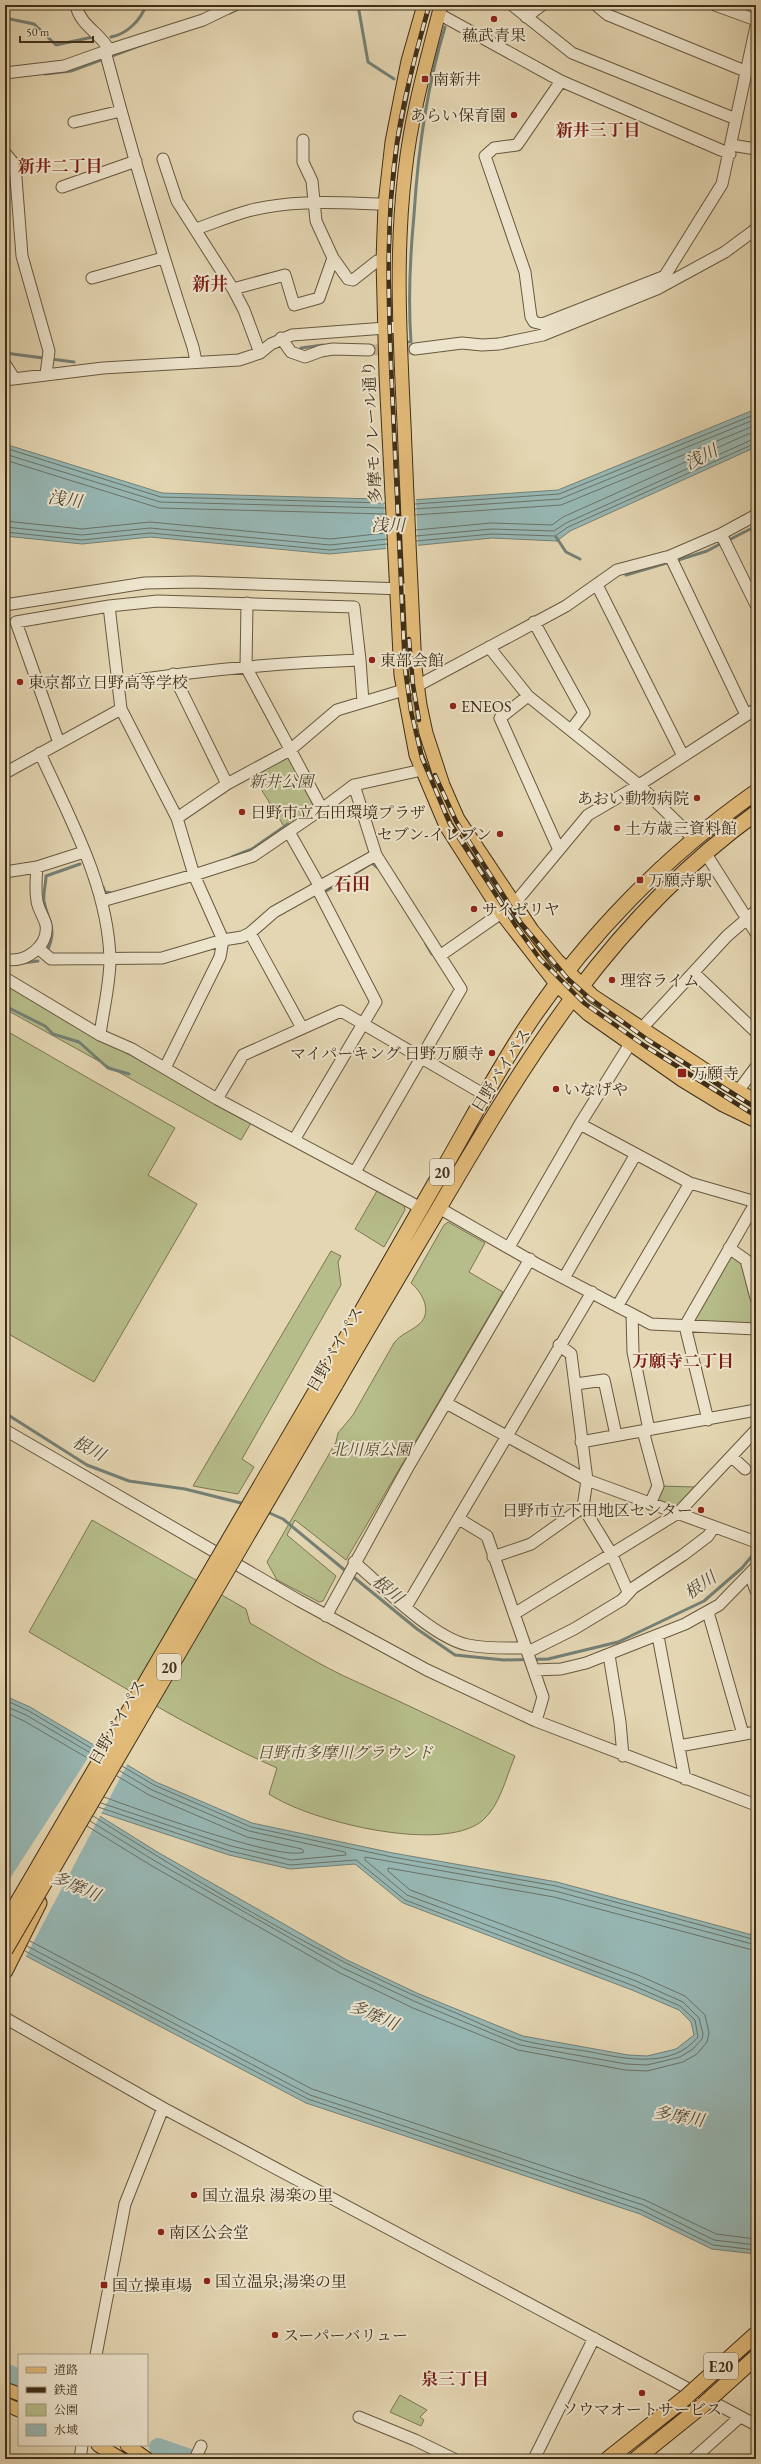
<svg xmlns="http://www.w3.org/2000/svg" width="761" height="2464" font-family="'EB Garamond','Noto Serif JP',serif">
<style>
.green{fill:#b6bd8a;stroke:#7a7651}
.water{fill:#97b7b4;stroke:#748076;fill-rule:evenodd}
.pier{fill:#e4d6b2}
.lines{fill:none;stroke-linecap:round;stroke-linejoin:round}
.shore{stroke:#6b7266;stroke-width:1}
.stream{stroke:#748076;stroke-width:3}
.river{stroke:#97b7b4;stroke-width:18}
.minor-tunnel{stroke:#c3b493;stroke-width:11;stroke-dasharray:11 5.5;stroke-linecap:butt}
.minor-casing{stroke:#68583e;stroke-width:13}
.major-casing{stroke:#3f2e18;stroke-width:15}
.highway-casing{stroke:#3f2e18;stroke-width:17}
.minor{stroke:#ede4cd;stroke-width:11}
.major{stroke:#e2bb79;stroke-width:13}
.highway{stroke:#e2bb79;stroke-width:15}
.rail-casing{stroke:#3f2e18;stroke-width:4.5}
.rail{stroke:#ede4cd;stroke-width:3;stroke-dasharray:9;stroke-linecap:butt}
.highway-bridge-casing{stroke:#3f2e18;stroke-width:17;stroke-linecap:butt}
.highway-bridge{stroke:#e2bb79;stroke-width:15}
.poi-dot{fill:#8f2418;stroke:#ede4cd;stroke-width:1.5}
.labels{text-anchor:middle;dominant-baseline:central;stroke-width:4;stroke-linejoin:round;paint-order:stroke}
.shield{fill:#ede4cd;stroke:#73654e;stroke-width:1}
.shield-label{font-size:15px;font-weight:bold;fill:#3f2e18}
.poi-label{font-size:16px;fill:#3f2e18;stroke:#ede4cd;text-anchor:start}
.street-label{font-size:16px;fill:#3f2e18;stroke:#ede4cd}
.park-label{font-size:16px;font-style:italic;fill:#574b2f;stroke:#ede4cd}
.neighbourhood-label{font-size:17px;font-weight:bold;fill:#7a1f14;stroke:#ede4cd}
.water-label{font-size:17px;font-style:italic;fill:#514937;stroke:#ede4cd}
.quarter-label{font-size:18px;font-weight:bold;fill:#7a1f14;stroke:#ede4cd}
</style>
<rect width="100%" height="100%" fill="#e4d6b2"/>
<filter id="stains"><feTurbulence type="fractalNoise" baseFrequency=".005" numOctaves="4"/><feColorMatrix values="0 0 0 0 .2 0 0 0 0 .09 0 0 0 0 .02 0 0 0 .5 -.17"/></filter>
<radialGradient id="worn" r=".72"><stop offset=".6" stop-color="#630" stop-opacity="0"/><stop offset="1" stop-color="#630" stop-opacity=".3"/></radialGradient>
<path class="green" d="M290 750 319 808 285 828 250 771Z
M5 985 251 1123 241 1140 5 1009Z
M5 1030 175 1128 148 1175 197 1204 94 1382 5 1332Z
M377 1191 404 1205 405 1210 384 1247 355 1229Z
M448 1222 485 1243 469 1272 503 1292 346 1560 295 1520 287 1535 336 1576 323 1601 319 1602 277 1580 267 1562 336 1442 338 1433 353 1415 394 1343C401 1334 409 1332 417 1326 434 1314 423 1293 411 1283L444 1225Z
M729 1248 746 1260 756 1298V1329L685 1326Z
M331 1251 341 1256 338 1262 341 1285 242 1459 254 1467 238 1494 193 1486Z
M658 1486 696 1487 678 1513 650 1504Z
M92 1520 246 1609 250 1623C285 1643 320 1666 357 1682 410 1706 462 1731 515 1756 506 1777 500 1806 482 1821 441 1854 309 1821 269 1794L277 1768C191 1730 111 1679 29 1632Z
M400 2395 427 2410 420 2417 424 2420 421 2426 390 2412Z"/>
<path class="water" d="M756 409V447L570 531 557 541 492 538 330 554 150 537 82 544 5 536V444L162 493 411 500 558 490Z
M5 1696 30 1707 156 1782 252 1823 393 1853 557 1882 756 1936V2254L712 2249 640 2214 306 2103 5 1945ZM87 1808 229 1855 290 1869 355 1864 403 1903 632 1990 679 2010 691 2022 694 2035 676 2049 647 2056 628 2055 523 2036 419 1994 347 1960 159 1853Z"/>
<path class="pier" d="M384 497 416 498 418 547 386 550Z
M97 1744 128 1763 25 1958 5 1947V1886Z"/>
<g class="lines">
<path class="shore" d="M5 448 161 497 385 503
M5 454 160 502 385 508
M5 460 159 508 385 514
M415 504 559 494 756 414
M415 509 560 499 756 419
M415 515 561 505 756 425
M5 521 82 529 150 522 330 539 386 533
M5 527 82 535 150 528 330 545 387 539
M416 530 491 523 552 525 563 517 748 434 756 432
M5 532 82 540 150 533 330 550 387 544
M416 536 492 529 554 531 566 523 756 438
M416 541 492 534 555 536 568 527 756 443
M5 1700 29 1711 96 1751
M5 1706 26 1715 94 1755
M5 1712 24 1721 91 1760
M122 1766 154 1785 251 1827 392 1857 556 1886 756 1940
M104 1797C134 1808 282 1862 304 1852L302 1849 247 1837 149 1795 117 1776
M101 1803 231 1846 291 1860 346 1855 345 1852 249 1831 152 1790 120 1771
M93 1816C207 1888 331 1963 456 2013 477 2022 499 2033 521 2040 543 2046 568 2048 591 2052 626 2059 672 2069 698 2037L695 2020 680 2006 634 1986 405 1900 356 1860 290 1865 230 1851 98 1807
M90 1821 155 1861 343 1968 416 2002 520 2045 626 2064 647 2065 680 2057 693 2049 702 2039 703 2034 699 2018 683 2002 636 1981 407 1895 365 1860V1857L555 1891 756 1945
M87 1826 152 1866 340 1973 413 2008 518 2050 625 2070 647 2071 683 2062 697 2054 707 2042 709 2033 705 2015 685 1996 638 1975 410 1890 388 1871V1868L554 1897 756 1951
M30 1941 312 2089 645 2200 716 2234 756 2239
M27 1946 310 2095 643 2205 714 2240 756 2245
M25 1951 308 2099 641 2210 713 2245 756 2250"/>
<path class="stream" d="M358 5 368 62 394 79
M450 9 451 5
M230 13 247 5
M5 18 34 24 56 45 93 37
M111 37C127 34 141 20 146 5
M45 74 71 71 144 44
M409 342H411C408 300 410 257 414 215 418 150 426 89 445 27
M301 348 323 345
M5 353 74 362
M556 537 566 552 580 559
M727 541 756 526
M675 561 707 551 722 543
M626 575 670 562
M232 857 252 849 288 824
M103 887 105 892 112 893
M326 891 372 863 378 868
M426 944 432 954
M47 951C58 929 48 922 44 901 43 893 46 884 46 876L80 864
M16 964 38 961
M5 1006 45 1026 53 1034 79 1042 108 1068 129 1074
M5 1413 87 1465 129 1481 185 1489 245 1504
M265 1511 283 1519 347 1572
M351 1575 417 1629 455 1655 504 1660 548 1659 618 1642 704 1601 742 1568 756 1551"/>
<path class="river" d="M5 2372 19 2378
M158 2447 193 2459"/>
<path class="minor-tunnel" d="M369 350 415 349"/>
<defs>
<path id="minor" d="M76 5C80 26 101 33 109 50L203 20 234 5
M512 5 572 53 736 119
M596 5 608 15 745 71
M715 5 756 20
M439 14 561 81 730 154
M526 17 542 5
M5 73 64 66 109 50 106 55C132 153 161 251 193 347L196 361
M561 81 517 145 494 148 485 156 525 272 531 317 534 322 542 324 665 276
M74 122 121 111
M303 140V162L312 181 316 221 333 258 348 279 353 280 377 261H383
M731 145 756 149
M5 153 15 165 22 256 49 351 46 374
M163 159 177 201 233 289 244 310 260 353
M62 187 136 161
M196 229C213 223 230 216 248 211 292 199 340 203 385 204
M92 278 163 258
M661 282 722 184 756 26
M233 289 285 275 294 305 319 298 333 258
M281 338 291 352 305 357 321 351 333 349 369 350
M415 349 462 343 482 345 499 344 543 335 657 289 725 252 756 229
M5 364 14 378
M5 380 103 368 239 360 260 353 271 344 292 335 399 327
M721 534 756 605
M670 556 746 715
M597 585 683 756
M5 605 145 583 194 582 404 589
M534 622 584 713 571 730
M489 647 528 696 639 785 695 840
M360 660 363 702
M173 674 227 784
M118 683C198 670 278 663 360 660L354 607 158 601 109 606 121 709 177 818 194 875 223 940 220 957 165 1068
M528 696 500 718 559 850
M59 743 16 622 109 606
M40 753C70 819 108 886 110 959 110 984 103 1011 100 1035
M5 773 121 709
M354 785 422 770
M322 809 354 785 376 855 461 989 355 1172
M177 818 227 784 290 750 337 710 417 686 566 606 617 570 670 556 721 534 756 515
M289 832 320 887
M706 854 756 933
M5 872 37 867 84 852
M102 901 194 875 253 856 322 809 246 667 247 603
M250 933 302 1028
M38 948 51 959 162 958 223 940 242 937 250 933 274 912 376 855
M441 955 514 904 588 815 639 785 756 709
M5 959C25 964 49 946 46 925 44 917 38 909 37 901 35 890 36 878 37 867
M694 973 756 1032
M5 978 100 1035 132 1049 217 1099 421 1208
M642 1028 727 936 756 911
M738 1091 756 1067
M217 1099 243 1055 341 1011 485 1095
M580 1124 690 1183 756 1202
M294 1140 376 1002 317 888
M439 1208 535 1263 651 1324 756 1329
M509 1247 580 1124 630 1044
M729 1248 746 1260 756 1298
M564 1278 636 1154
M618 1305 690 1183
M632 1314 633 1352 649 1430
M576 1384 604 1380 616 1435
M446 1403 587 1480 756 1542
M708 1420 685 1326 756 1202
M5 1430 298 1600 427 1670 536 1721 756 1805
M643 1431 658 1486 650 1504
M581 1442 756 1410
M732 1457 745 1469
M583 1507 611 1553 628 1592
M459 1519 487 1536 543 1697 536 1721
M493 1557 531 1544 583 1507 587 1480 571 1354 559 1345
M354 1562C382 1586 433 1638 468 1645 487 1649 507 1648 526 1648
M750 1574 756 1591
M406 1607 592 1292
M708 1612 743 1734
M514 1614 678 1513 756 1430
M326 1616 407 1469 530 1259
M658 1636 685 1779
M528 1652 574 1629 622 1600 633 1588 683 1555 708 1536 714 1527
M609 1655 620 1722 623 1756
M534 1670 561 1669 586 1663 685 1624 719 1605 756 1567
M679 1746 756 1732
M5 2018 163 2108 756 2425
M96 2355 125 2204 163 2108
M359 2417 415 2440 454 2459
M80 2459 82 2445
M195 2459 201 2446
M534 2459 594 2338
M693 2459 740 2417"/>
<path id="major" d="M424 5 408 61 392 142 385 204 383 261 386 375 401 675 416 755 446 826 502 914 557 985 588 1014 682 1080 723 1105 756 1121
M441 5C427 60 411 115 405 172 395 256 400 340 404 424 407 505 411 587 415 668L420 705 426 733 443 785 458 819 532 930 557 960 593 996 728 1085 756 1101
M5 2389 19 2394
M5 2404 19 2410
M98 2445 121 2459
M127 2445 147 2459"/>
<path id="highway" d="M323 1379C362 1310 402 1242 441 1173 469 1125 494 1076 525 1029 585 938 666 855 756 792
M335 1385C369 1326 404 1267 439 1208 527 1057 611 918 756 813
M5 1971 39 1903
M608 2459 685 2398
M636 2459 703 2405"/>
</defs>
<use href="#minor" class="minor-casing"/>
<use href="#major" class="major-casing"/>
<use href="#highway" class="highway-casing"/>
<use href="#minor" class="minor"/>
<use href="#major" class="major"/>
<use href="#highway" class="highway"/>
<defs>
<path id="rail" d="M429 5C417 50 404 96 397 142 384 231 389 321 393 410 397 496 401 583 405 669L411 711 422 758 450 824 516 926 540 959 584 1003 645 1046 756 1116
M409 639 413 685 419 720
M435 775 456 821 521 923 568 979 588 997 648 1040 756 1108"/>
</defs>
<use href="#rail" class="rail-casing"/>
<use href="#rail" class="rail"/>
<defs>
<path id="highway-bridge" d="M5 1924 323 1379
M5 1950 335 1385
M685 2398 756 2334
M703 2405 756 2357"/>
</defs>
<use href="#highway-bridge" class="highway-bridge-casing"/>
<use href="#highway-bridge" class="highway-bridge"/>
</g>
<g class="poi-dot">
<circle cx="494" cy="19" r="4"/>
<rect x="421" y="75" width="8" height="8" rx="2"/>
<circle cx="514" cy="115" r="4"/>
<circle cx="372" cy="660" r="4"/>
<circle cx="20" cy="682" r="4"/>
<circle cx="453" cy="706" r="4"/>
<circle cx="697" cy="798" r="4"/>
<circle cx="242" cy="812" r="4"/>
<circle cx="617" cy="828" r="4"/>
<circle cx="500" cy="834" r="4"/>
<rect x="636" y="876" width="8" height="8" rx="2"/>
<circle cx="474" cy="909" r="4"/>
<circle cx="612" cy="980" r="4"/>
<circle cx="492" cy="1053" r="4"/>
<rect x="677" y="1068" width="10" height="10" rx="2"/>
<circle cx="556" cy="1089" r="4"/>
<circle cx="701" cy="1510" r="4"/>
<circle cx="194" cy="2195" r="4"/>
<circle cx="161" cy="2232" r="4"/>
<circle cx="207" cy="2281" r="4"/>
<rect x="100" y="2281" width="8" height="8" rx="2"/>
<circle cx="275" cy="2335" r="4"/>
<circle cx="642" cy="2393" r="4"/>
</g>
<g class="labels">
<g class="shield">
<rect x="430" y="1159" width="24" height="26" rx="3"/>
<rect x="157" y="1654" width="24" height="26" rx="3"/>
<rect x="704" y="2353" width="34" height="26" rx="3"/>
</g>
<g class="shield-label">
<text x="442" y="1172">20</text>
<text x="169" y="1667">20</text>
<text x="721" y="2366">E20</text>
</g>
<g class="poi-label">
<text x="494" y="35" text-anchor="middle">蘓武青果</text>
<text x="433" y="79">南新井</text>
<text x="506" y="115" text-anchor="end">あらい保育園</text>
<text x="380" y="660">東部会館</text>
<text x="28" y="682">東京都立日野高等学校</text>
<text x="461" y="706">ENEOS</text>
<text x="689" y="798" text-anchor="end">あおい動物病院</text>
<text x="250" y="812">日野市立石田環境プラザ</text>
<text x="625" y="828">土方歳三資料館</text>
<text x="492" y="834" text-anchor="end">セブン-イレブン</text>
<text x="648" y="880">万願寺駅</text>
<text x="482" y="909">サイゼリヤ</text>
<text x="620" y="980">理容ライム</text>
<text x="484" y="1053" text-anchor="end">マイパーキング 日野万願寺</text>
<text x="691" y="1073">万願寺</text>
<text x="564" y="1089">いなげや</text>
<text x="693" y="1510" text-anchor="end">日野市立下田地区センター</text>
<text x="202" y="2195">国立温泉 湯楽の里</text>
<text x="169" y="2232">南区公会堂</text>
<text x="215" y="2281">国立温泉;湯楽の里</text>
<text x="112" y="2285">国立操車場</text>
<text x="283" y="2335">スーパーバリュー</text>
<text x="642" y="2409" text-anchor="middle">ソウマオートサービス</text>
</g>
<g class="street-label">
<text transform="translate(372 432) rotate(-93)">多摩モノレール通り</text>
<text transform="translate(501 1070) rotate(-58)">日野バイパス</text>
<text transform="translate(335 1349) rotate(-60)">日野バイパス</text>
<text transform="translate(117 1722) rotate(-60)">日野バイパス</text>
</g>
<g class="park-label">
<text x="281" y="781">新井公園</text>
<text x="371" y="1449">北川原公園</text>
<text x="345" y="1752">日野市多摩川グラウンド</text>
</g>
<g class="neighbourhood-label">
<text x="598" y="130">新井三丁目</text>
<text x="60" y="166">新井二丁目</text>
<text x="683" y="1361">万願寺二丁目</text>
<text x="455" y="2379">泉三丁目</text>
</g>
<g class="water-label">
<text transform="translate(701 457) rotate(-27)">浅川</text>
<text transform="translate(65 499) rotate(8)">浅川</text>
<text x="388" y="525">浅川</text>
<text transform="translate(89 1448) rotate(28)">根川</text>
<text transform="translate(700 1585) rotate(-35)">根川</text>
<text transform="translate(388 1589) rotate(39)">根川</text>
<text transform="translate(76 1886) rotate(23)">多摩川</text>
<text transform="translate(374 2015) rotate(23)">多摩川</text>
<text transform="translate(679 2116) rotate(10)">多摩川</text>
</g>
<g class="quarter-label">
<text x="210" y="283">新井</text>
<text x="352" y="883">石田</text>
</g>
</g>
<rect width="761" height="2464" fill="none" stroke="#e4d6b2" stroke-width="20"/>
<rect x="6" y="6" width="749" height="2452" fill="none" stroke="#3f2e18" stroke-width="2"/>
<rect x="10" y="10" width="741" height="2444" fill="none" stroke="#3f2e18"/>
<rect x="18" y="2354" width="130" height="92" fill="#ede4cd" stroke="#a79b85"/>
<rect x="26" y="2367" width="20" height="6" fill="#e2bb79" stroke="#a79b85"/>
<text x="54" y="2374" font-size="12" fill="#3f2e18">道路</text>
<rect x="26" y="2387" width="20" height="6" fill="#3f2e18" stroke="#a79b85"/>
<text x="54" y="2394" font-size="12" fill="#3f2e18">鉄道</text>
<rect x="26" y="2404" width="20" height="12" fill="#b6bd8a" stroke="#a79b85"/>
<text x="54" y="2414" font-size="12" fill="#3f2e18">公園</text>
<rect x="26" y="2424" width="20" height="12" fill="#97b7b4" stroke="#a79b85"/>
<text x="54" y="2434" font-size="12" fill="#3f2e18">水域</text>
<path d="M20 36v6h73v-6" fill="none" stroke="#3f2e18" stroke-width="2"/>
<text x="26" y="36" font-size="12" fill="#3f2e18" stroke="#ede4cd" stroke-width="3" paint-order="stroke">50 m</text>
<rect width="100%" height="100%" filter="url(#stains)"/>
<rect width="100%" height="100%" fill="url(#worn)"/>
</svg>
